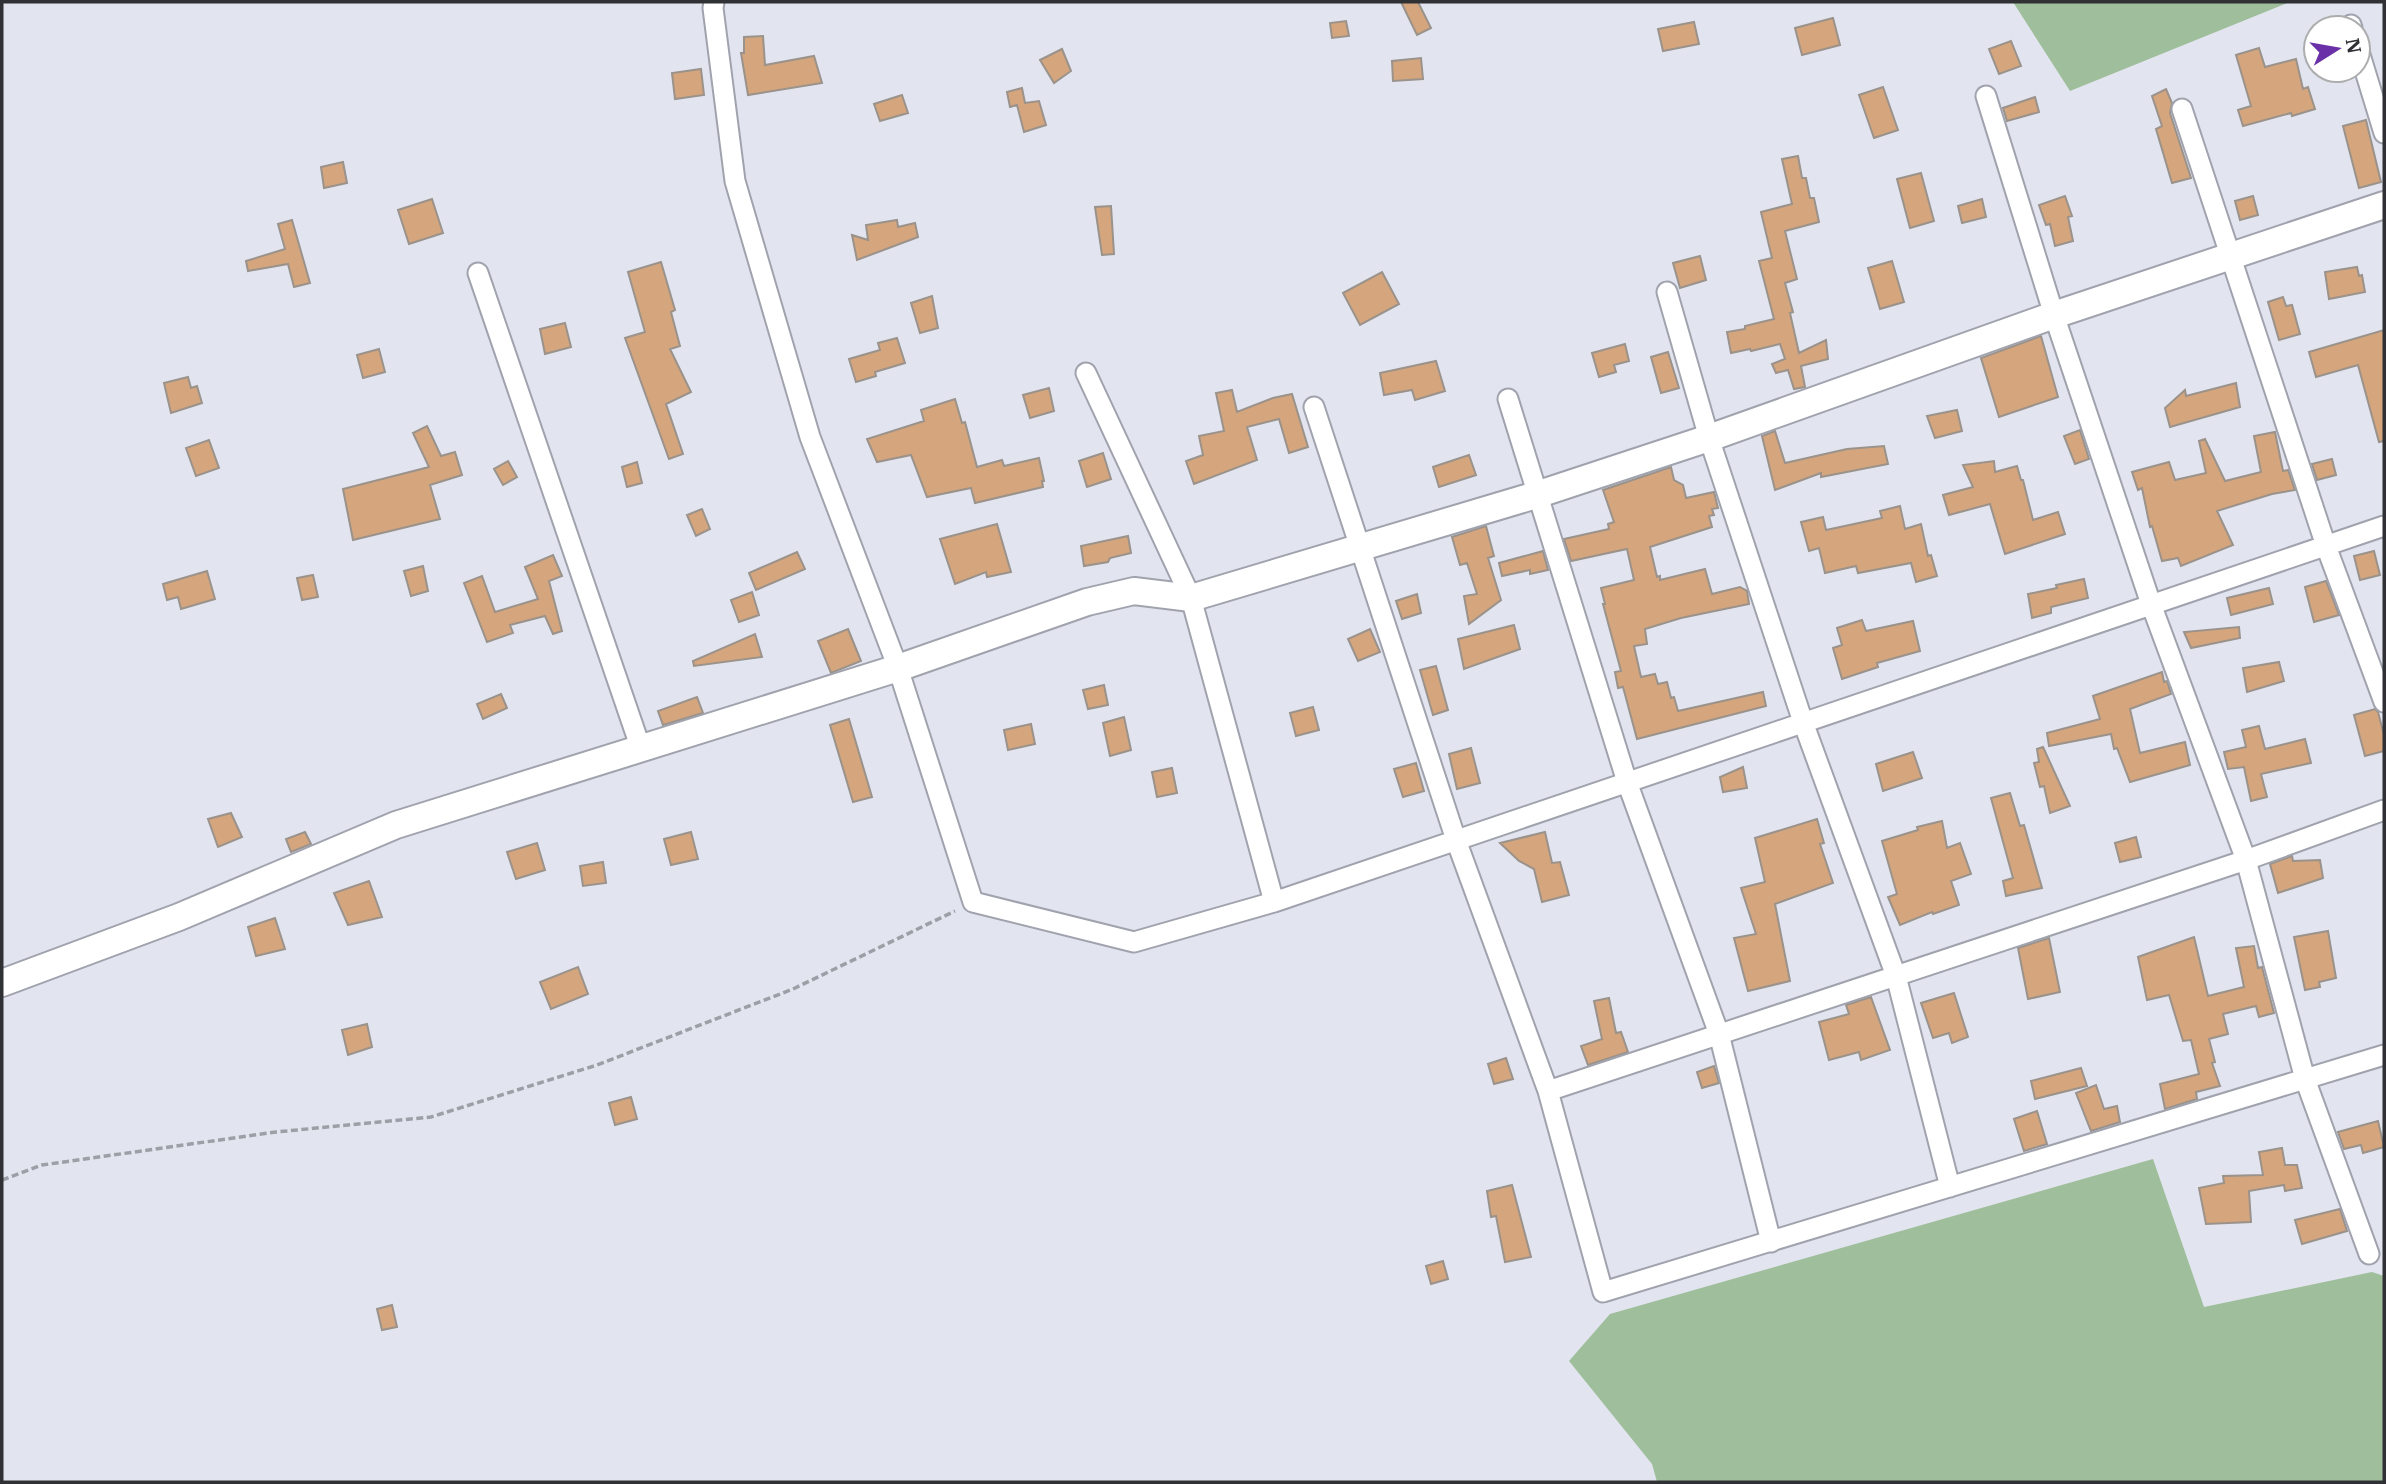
<svg xmlns="http://www.w3.org/2000/svg" width="2386" height="1484" font-family="'IBM Plex Serif',serif">
<style>
.green{fill:#9fbe9b}
.building{fill:#d5a67d;stroke:#9a928b;stroke-width:2}
.lines{fill:none;stroke-linecap:round;stroke-linejoin:round}
.street-casing{stroke:#a0a3ad;stroke-width:23}
.secondary-casing{stroke:#a0a3ad;stroke-width:30}
.path{stroke:#9d9fa7;stroke-width:3.5;stroke-dasharray:7 3.5;stroke-linecap:butt}
.street{stroke:#fff;stroke-width:19}
.secondary{stroke:#fff;stroke-width:26}
</style>
<rect width="100%" height="100%" fill="#e2e5ef"/>
<path class="green" d="M2013 2H2290L2070 91Z
M2153 1159 2204 1307 2372 1272 2384 1276V1482H1657L1652 1464 1569 1361 1610 1314Z"/>
<path class="building" d="M1401 2H1418L1431 28 1417 35Z
M1833 18 1840 45 1802 55 1795 28Z
M1346 21 1349 36 1332 38 1330 23Z
M1694 22 1699 44 1663 51 1658 29Z
M763 36 765 65 814 56 822 83 748 95 741 53H744V37Z
M2011 41 2021 66 1999 74 1989 49Z
M2259 48 2265 67 2296 59 2303 89 2308 87 2315 109 2292 116 2291 113 2243 126 2238 110 2251 106 2236 55Z
M1062 49 1071 71 1054 83 1040 60Z
M1421 58 1423 79 1393 81 1392 61Z
M701 69 704 95 675 99 672 73Z
M1883 87 1898 130 1874 138 1859 95Z
M1022 88 1025 103 1039 101 1046 125 1024 132 1017 105 1010 107 1007 92Z
M2166 89 2172 103 2170 113 2191 178 2172 183 2156 129 2162 126 2152 96Z
M902 95 908 113 880 121 874 104Z
M2035 97 2039 112 2007 121 2003 108Z
M2366 120 2381 182 2359 188 2343 126Z
M1798 156 1802 178H1806L1810 198H1814L1819 222 1785 231 1797 279 1785 283 1793 312 1790 313 1799 353 1826 340 1828 359 1801 366 1805 387 1794 389 1788 370 1776 373 1772 364 1785 359 1780 344 1751 351 1750 349 1731 353 1727 332 1745 329V326L1774 319 1759 261 1772 258 1761 212 1792 204 1782 159Z
M343 162 347 183 324 188 321 167Z
M1921 173 1934 221 1910 228 1897 179Z
M2065 196 2072 216 2068 217 2073 241 2055 246 2050 224 2046 225 2039 205Z
M2253 196 2258 215 2240 220 2235 201Z
M432 199 443 233 409 244 398 210Z
M1982 199 1986 217 1962 223 1958 206Z
M1111 206 1114 254 1102 255 1095 207Z
M292 220 310 283 294 287 288 264 248 271 246 261 285 249 278 224Z
M897 220 898 227 915 223 918 237 857 260 852 235 868 240 866 225Z
M1700 256 1706 280 1680 288 1673 263Z
M1892 261 1904 302 1880 309 1868 268Z
M661 262 675 310 671 312 680 346 670 349 691 392 666 404 683 454 669 459 625 338 645 332 628 272Z
M2357 267 2359 276 2362 275 2365 292 2329 299 2325 272Z
M1382 272 1399 304 1360 325 1343 293Z
M932 296 938 328 920 333 911 303Z
M2283 297 2286 306 2292 305 2300 334 2279 340 2268 302Z
M565 323 571 347 545 354 540 329Z
M2384 330V441L2379 442 2358 365 2316 377 2309 352Z
M2041 336 2058 397 1999 417 1981 358Z
M897 338 905 363 875 372 876 376 856 382 849 359 880 350 878 343Z
M1625 344 1629 361 1614 365 1616 372 1599 377 1592 353Z
M379 349 385 372 363 378 357 355Z
M1668 352 1679 388 1661 393 1651 357Z
M1436 361 1445 391 1415 400 1412 390 1384 395 1380 373Z
M188 377 191 388 197 386 202 403 171 413 164 383Z
M2236 383 2240 407 2170 427 2165 408 2185 390 2186 396Z
M1049 388 1054 411 1030 418 1023 395Z
M1232 390 1237 412 1273 398 1292 394 1308 447 1289 453 1279 419 1247 427 1257 460 1194 484 1186 461 1203 455 1199 436 1224 431 1216 393Z
M955 399 962 423 965 422 977 467 1002 460 1004 466 1039 458 1044 481H1042L1043 487 975 503 971 488 927 497 911 455 877 462 867 439 924 421 921 410Z
M1957 410 1962 431 1935 438 1927 416Z
M427 426 441 456 455 452 462 475 430 485 440 519 353 540 343 489 429 467 413 433Z
M2080 430 2089 459 2075 464 2064 436Z
M1775 431 1785 463 1847 449 1884 446 1888 464 1821 477V473L1775 490 1762 436Z
M2275 432 2283 471 2288 470 2295 490 2272 494 2217 511 2233 545 2181 566 2178 558 2162 561 2152 526 2150 527 2142 488 2138 490 2132 472 2169 462 2175 480 2206 473 2199 441 2205 439 2225 481 2261 472 2254 436Z
M209 440 219 468 196 476 186 448Z
M1103 453 1111 479 1087 487 1079 461Z
M1469 455 1476 475 1439 487 1433 467Z
M2332 459 2336 475 2317 480 2312 464Z
M508 461 517 477 503 485 494 469Z
M1994 461 1995 472 2017 466 2021 480H2023L2033 520 2058 512 2065 534 2005 554 1990 504 1949 515 1943 495 1973 487 1963 465Z
M637 462 642 483 627 487 622 467Z
M1671 467 1674 480 1683 485 1686 498 1714 492 1718 508 1712 509 1714 515 1709 516 1712 527 1650 547 1657 577 1660 576V580L1705 569 1712 594 1740 587 1747 591 1749 604 1681 618 1645 629 1647 644 1634 646 1641 677 1655 674 1658 684 1667 682 1671 698 1674 697 1678 711 1763 692 1766 706 1637 739 1623 687 1618 688 1615 672 1621 671 1603 604H1605L1601 588 1634 580 1627 549 1571 561 1564 539 1609 529 1608 524 1614 522 1603 490Z
M1900 506 1905 529 1921 524 1928 556 1931 555 1937 576 1916 582 1911 563 1858 573 1856 566 1825 573 1819 548 1809 551 1801 522 1823 517 1826 530 1882 518 1880 511Z
M702 509 710 529 696 536 687 515Z
M997 524 1011 572 987 577 986 572 955 584 940 539Z
M1486 526 1494 556 1488 558 1501 600 1469 624 1464 596 1477 594 1467 563 1460 565 1452 537Z
M1128 536 1131 553 1110 558 1108 562 1084 566 1081 546Z
M1543 551 1548 570 1530 574V570L1502 576 1499 563Z
M2374 551 2380 575 2360 580 2354 556Z
M797 552 805 569 756 590 749 573Z
M553 555 562 576 549 581 562 631 553 634 545 616 510 625 513 633 487 642 464 583 482 576 495 612 538 599 525 567Z
M423 566 428 591 411 596 404 571Z
M207 571 215 599 181 609 178 597 167 600 163 584Z
M313 575 318 597 302 600 297 578Z
M2084 579 2088 598 2051 607V613L2032 618 2028 594 2057 588 2056 585Z
M2326 581 2339 615 2314 622 2305 587Z
M2269 588 2273 604 2231 615 2227 598Z
M752 592 759 615 739 622 731 600Z
M1417 594 1421 613 1402 619 1396 601Z
M1862 620 1866 631 1913 621 1920 651 1877 663 1878 667 1842 679 1833 648 1842 645 1837 628Z
M1514 625 1520 649 1464 669 1458 639Z
M2239 627 2240 638 2191 648 2184 632Z
M848 629 861 661 831 673 818 641Z
M1370 629 1380 652 1358 661 1348 639Z
M755 634 762 657 694 666 693 661Z
M2279 662 2284 681 2247 692 2243 668Z
M1436 666 1448 710 1433 715 1420 670Z
M2162 672 2164 682 2167 681 2171 694 2130 709 2140 753 2185 742 2190 765 2130 782 2117 748 2114 749 2111 734 2049 746 2047 733 2100 719 2093 696Z
M1104 685 1108 705 1088 709 1083 690Z
M501 694 507 708 483 719 477 704Z
M697 697 703 713 663 725 658 711Z
M1313 707 1319 730 1296 736 1290 713Z
M2375 709 2378 712 2384 735V751L2365 756 2354 715Z
M1124 717 1131 750 1110 756 1103 723Z
M849 719 872 797 853 802 830 725Z
M1031 724 1035 744 1008 750 1004 730Z
M2259 726 2265 749 2305 739 2311 763 2261 774 2267 797 2251 801 2244 767 2228 769 2224 752 2246 747 2242 730Z
M2043 747 2070 806 2050 813 2044 786 2040 787 2034 763 2039 762 2037 749Z
M1471 748 1480 783 1457 789 1449 754Z
M1913 752 1922 778 1883 791 1876 764Z
M1416 763 1424 791 1403 797 1394 769Z
M1743 767 1747 788 1723 792 1720 777Z
M1172 768 1177 793 1157 797 1152 772Z
M2010 793 2020 826 2024 825 2042 888 2006 896 2003 881 2013 878 1991 798Z
M231 813 242 837 218 847 208 819Z
M1817 819 1824 843 1820 844 1833 883 1775 904 1790 981 1748 991 1734 938 1756 934 1741 888 1765 882 1755 838Z
M1942 821 1947 848 1960 843 1971 874 1951 881 1959 905 1933 914 1932 912 1900 925 1888 897 1897 894 1882 841 1918 830 1917 827Z
M305 832 311 844 291 852 286 839Z
M691 832 698 859 671 865 664 839Z
M1545 832 1552 863 1560 862 1569 895 1542 902 1534 869 1519 861 1500 843Z
M2136 837 2141 857 2120 862 2115 843Z
M537 843 545 870 516 879 507 852Z
M2292 856 2293 861 2320 860 2323 878 2278 893 2270 864Z
M603 862 606 883 583 886 580 866Z
M369 881 382 917 348 925 334 893Z
M275 918 285 949 256 956 248 927Z
M2328 931 2336 978 2319 982 2320 987 2305 990 2294 937Z
M2194 937 2208 996 2244 987 2236 948 2254 946 2258 968 2262 967 2274 1013 2259 1017 2256 1006 2223 1014 2228 1034 2209 1039 2215 1062 2212 1063 2220 1086 2196 1092 2197 1099 2165 1109 2160 1084 2199 1074 2191 1040 2183 1041 2169 995 2147 1000 2138 957Z
M2049 938 2060 992 2028 999 2018 948Z
M578 967 588 994 551 1009 540 982Z
M1954 993 1968 1037 1952 1043 1949 1033 1933 1038 1921 1003Z
M1871 997 1890 1050 1861 1060 1859 1052 1829 1060 1819 1022 1849 1014 1846 1005Z
M1609 998 1616 1033 1621 1032 1628 1052 1588 1065 1581 1046 1602 1039 1594 1001Z
M367 1024 372 1047 348 1055 342 1030Z
M1506 1058 1513 1079 1494 1084 1488 1064Z
M1714 1066 1719 1083 1702 1088 1697 1072Z
M2081 1068 2087 1086 2035 1099 2031 1081Z
M2096 1085 2104 1109 2117 1106 2120 1122 2091 1131 2076 1093Z
M631 1097 637 1119 615 1125 609 1103Z
M2037 1111 2047 1144 2024 1151 2014 1119Z
M2378 1121 2384 1147 2363 1153 2361 1145 2344 1149 2338 1132Z
M2282 1148 2285 1165H2297L2302 1188 2285 1191 2284 1185 2249 1191 2251 1222 2206 1224 2199 1188 2224 1183 2223 1176 2263 1175 2259 1152Z
M1512 1185 1531 1257 1505 1262 1496 1216 1491 1217 1487 1191Z
M2340 1209 2347 1231 2302 1244 2295 1220Z
M1443 1261 1448 1279 1431 1284 1426 1266Z
M392 1305 397 1327 382 1330 377 1309Z"/>
<g class="lines">
<defs>
<path id="street" d="M714 2 713 8 735 181 810 437 898 668 973 902 1134 942 1274 902 2384 526
M2351 25 2352 28
M2358 48 2384 133
M1986 96 2054 315 2151 604 2246 860 2305 1079 2369 1254
M2182 109 2326 546 2384 702
M478 273 641 749
M1667 292 1709 438 1803 722 1896 976 1950 1187
M1086 373 1191 598 1274 902
M1508 399 1627 782 1719 1034 1771 1242
M1314 407 1456 840 1548 1091 1603 1292 2384 1055
M1548 1091 2246 860 2384 810"/>
<path id="secondary" d="M2 983 179 917 396 825 898 668 1087 602 1134 591 1191 598 1536 495 1709 438 2054 315 2384 205"/>
</defs>
<use href="#street" class="street-casing"/>
<use href="#secondary" class="secondary-casing"/>
<path class="path" d="M2 1180 42 1165 276 1132 431 1117 597 1065 793 989 955 911"/>
<use href="#street" class="street"/>
<use href="#secondary" class="secondary"/>
</g>
<rect width="2386" height="1484" fill="none" stroke="#303135" stroke-width="7"/>
<g transform="translate(2337 49) rotate(79)"><circle r="33" fill="#ffffff" stroke="#acadae" stroke-width="2"/>
<path d="M0-5L12 26L0 18L-12 26Z" fill="#6930a7"/>
<text y="-10" font-size="19" font-weight="bold" text-anchor="middle" fill="#303135">N</text>
</g>
</svg>
